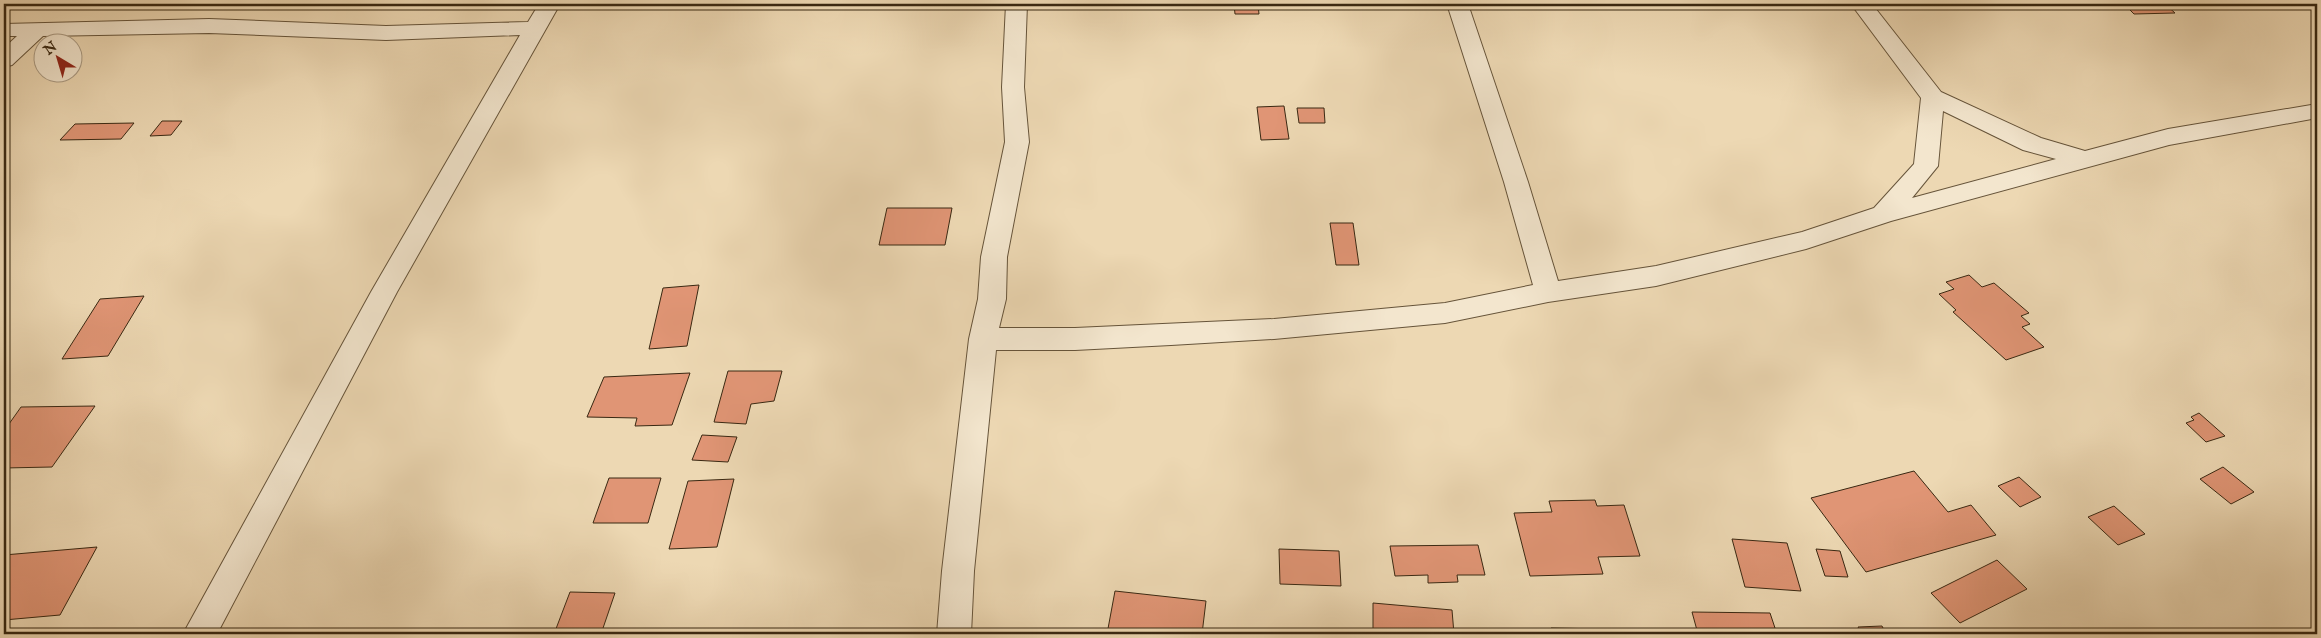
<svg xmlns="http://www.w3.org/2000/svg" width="2321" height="638" font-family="'IM FELL English',serif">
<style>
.building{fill:#e09575;stroke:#392812}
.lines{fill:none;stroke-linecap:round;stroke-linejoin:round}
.minor-casing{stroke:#66543a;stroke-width:2}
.minor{fill:#f3e6ce;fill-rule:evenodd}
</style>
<rect width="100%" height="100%" fill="#edd8b3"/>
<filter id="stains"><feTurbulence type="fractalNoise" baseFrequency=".004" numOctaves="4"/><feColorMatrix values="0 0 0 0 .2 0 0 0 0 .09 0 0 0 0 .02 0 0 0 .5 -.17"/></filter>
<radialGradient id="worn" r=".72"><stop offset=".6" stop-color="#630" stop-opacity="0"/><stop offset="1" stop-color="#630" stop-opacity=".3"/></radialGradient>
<path class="building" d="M1234 4H1258L1259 14H1235Z
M2124 4H2165L2175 13 2134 14Z
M1284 106 1289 139 1261 140 1257 107Z
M1297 108H1324L1325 123H1299Z
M162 121H182L171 135 150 136Z
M134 123 121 139 60 140 75 124Z
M887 208H952L945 245H879Z
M1330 223H1353L1359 265H1336Z
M1969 275 1982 287 1994 283 2029 313 2021 316 2030 324 2022 327 2044 347 2006 360 1953 312 1956 310 1939 294 1954 289 1946 282Z
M699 285 687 346 649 349 663 288Z
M144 296 108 356 62 359 100 299Z
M728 371H782L774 401 751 404 746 424 714 422Z
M690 373 672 425 635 426 637 418 587 417 604 377Z
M95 406 52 467 4 468V431L21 407Z
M2199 413 2225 436 2206 442 2186 423 2194 420 2191 417Z
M702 435 737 437 728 462 692 460Z
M2223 467 2254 492 2231 504 2200 479Z
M1914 471 1948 512 1971 505 1996 535 1866 572 1811 498Z
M2019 477 2041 497 2020 507 1998 486Z
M609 478H661L648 523H593Z
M734 479 717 547 669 549 688 481Z
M1595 500 1597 506 1624 505 1640 556 1598 557 1603 574 1530 576 1514 513 1552 512 1549 501Z
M2114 506 2145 534 2118 545 2088 517Z
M1732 539 1787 543 1801 591 1745 587Z
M1478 545 1485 575H1457L1458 582 1428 583V575L1395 576 1390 546Z
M97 547 60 615 4 620V555Z
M1279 549 1339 551 1341 586 1280 584Z
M1816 549 1840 551 1848 577 1825 576Z
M1997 560 2027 589 1960 623 1931 593Z
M1115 591 1206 601 1202 634H1107Z
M570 592 615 593 601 634H554Z
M1373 603 1452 610 1454 634H1373Z
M1692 612 1770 613 1777 634H1698Z
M1882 626 1886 634H1862L1858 627Z
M1551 628 1606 629 1607 634H1552Z"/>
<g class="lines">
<defs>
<path id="minor" d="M539 4H560L397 292 217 634H183L371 292 520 35 386 40 209 33 43 36 12 65 4 67V48L17 36H4V24L209 19 386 26 528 22Z
M1006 4H1027L1024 87 1029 142 1007 257 1006 299 999 328H1075L1274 319 1445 303 1533 285 1504 182 1447 4H1468L1528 182 1558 281 1656 266 1802 232 1874 208 1914 164 1921 98 1851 4H1872L1941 92 2041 138 2085 151 2168 129 2317 104V118L2169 145 1891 221 1806 249 1656 286 1548 302 1445 323 1274 339 1171 345 1075 350H996L974 571 971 634H937L942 571 969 339 978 299 981 257 1005 142 1002 87ZM1943 111 2023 150 2056 159 1912 198 1938 166Z"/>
</defs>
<use href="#minor" class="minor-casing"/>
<use href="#minor" class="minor"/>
</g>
<rect width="2321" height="638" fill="none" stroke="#edd8b3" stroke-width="20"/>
<rect x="5" y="5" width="2311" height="628" fill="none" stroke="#392812" stroke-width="2.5"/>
<rect x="10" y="10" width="2301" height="618" fill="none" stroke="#392812"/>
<g transform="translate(58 58) rotate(322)"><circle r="24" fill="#f3e6ce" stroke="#a99a83"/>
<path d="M0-4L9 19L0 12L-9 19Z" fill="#8f2418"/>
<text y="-8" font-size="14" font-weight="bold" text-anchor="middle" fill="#392812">N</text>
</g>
<rect width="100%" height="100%" filter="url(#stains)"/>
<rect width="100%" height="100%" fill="url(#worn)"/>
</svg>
